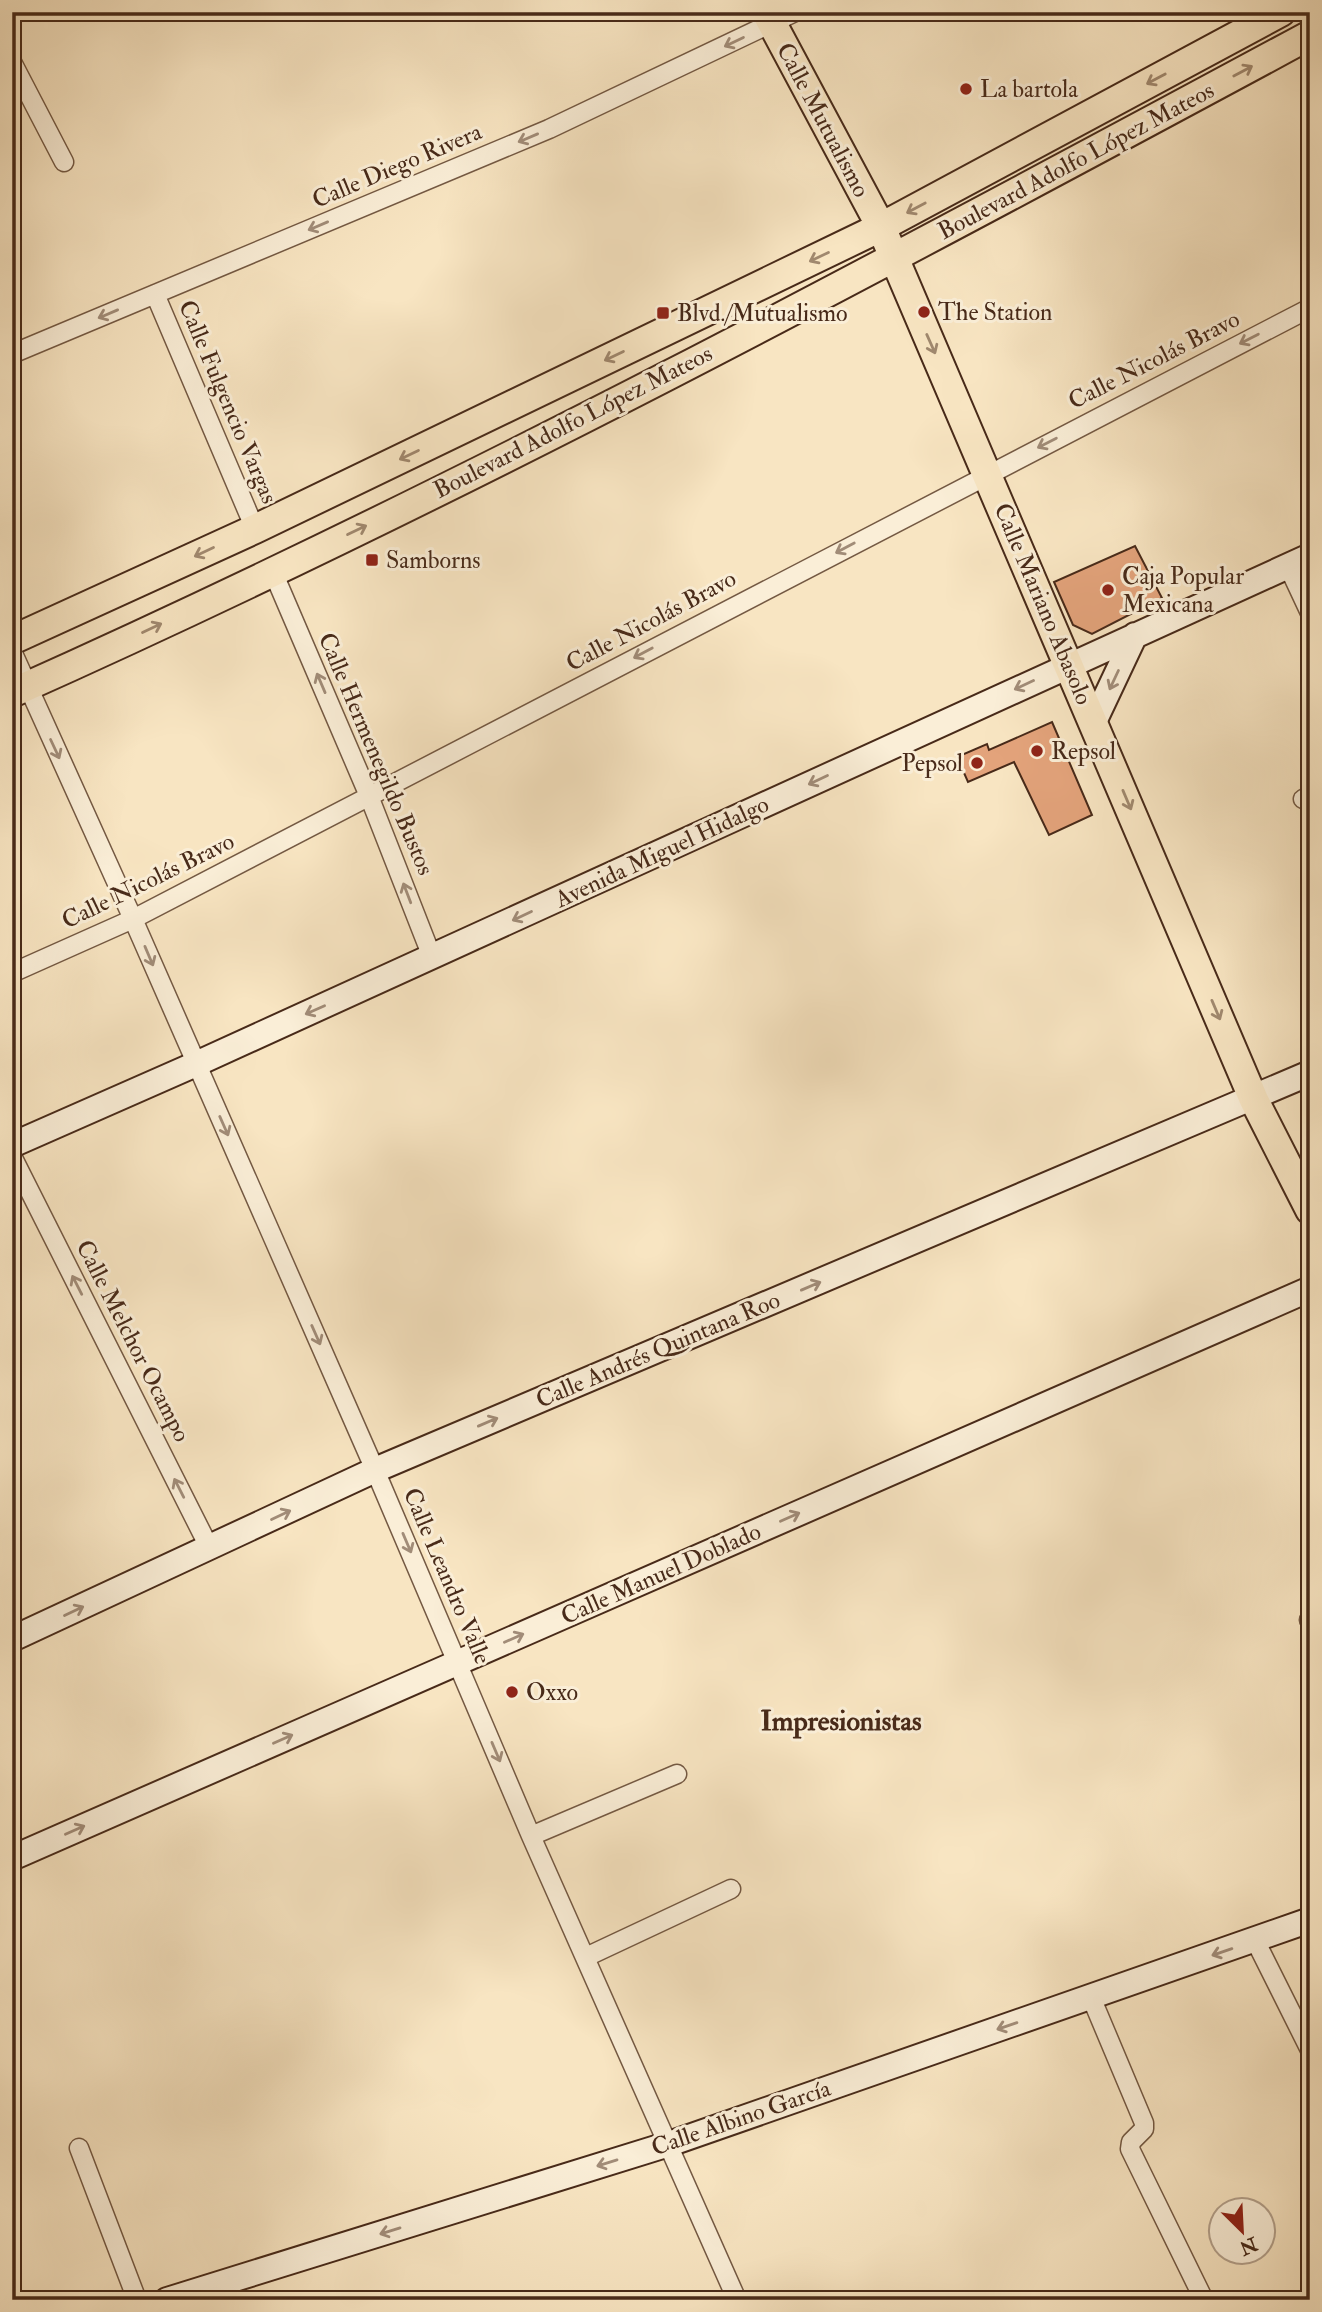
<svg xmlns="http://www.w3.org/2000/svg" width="1322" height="2312" font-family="'IM FELL Double Pica',serif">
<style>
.building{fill:#e3a37b;stroke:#482a19;stroke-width:2}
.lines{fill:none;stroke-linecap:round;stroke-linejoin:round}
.street-casing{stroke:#745943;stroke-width:21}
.secondary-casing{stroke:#482a19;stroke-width:28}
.primary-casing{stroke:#482a19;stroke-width:32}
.street{stroke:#faeed7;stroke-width:18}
.secondary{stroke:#faeed7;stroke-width:24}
.primary{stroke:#f8e5c2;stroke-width:28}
.oneway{stroke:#a18c78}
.oneway2{stroke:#a0886e}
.poi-dot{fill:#8f2418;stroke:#faeed7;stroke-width:2.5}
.labels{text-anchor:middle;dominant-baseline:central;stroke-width:6;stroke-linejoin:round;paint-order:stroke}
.poi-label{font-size:24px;fill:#482a19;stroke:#faeed7;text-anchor:start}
.street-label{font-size:24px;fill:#482a19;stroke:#faeed7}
.quarter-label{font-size:28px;font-weight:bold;fill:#482a19;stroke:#faeed7}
</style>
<rect width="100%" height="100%" fill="#f8e5c2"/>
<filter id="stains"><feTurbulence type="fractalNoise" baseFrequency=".00286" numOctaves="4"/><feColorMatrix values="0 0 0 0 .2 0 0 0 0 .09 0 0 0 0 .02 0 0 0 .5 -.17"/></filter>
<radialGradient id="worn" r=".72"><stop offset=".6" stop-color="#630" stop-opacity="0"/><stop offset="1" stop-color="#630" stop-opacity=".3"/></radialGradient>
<path class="building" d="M1135 546 1162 598 1092 634 1073 625 1054 582Z
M1052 722 1092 815 1049 835 1014 762 968 782 957 757 987 744 989 750Z"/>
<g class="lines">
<defs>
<path id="street" d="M12 62 64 162
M155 294 255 529
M12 354 549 129 795 12
M1288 566 1310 613
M273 572 369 796 432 957
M12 651 133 919 375 1470 531 1836 737 2300
M1303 799 1310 795
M12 973 133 919 1310 308
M12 1156 210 1549
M1309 1620H1310
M531 1836 677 1774
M1255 1940 1310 2050
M586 1957 731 1889
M1091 1997 1144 2123V2129L1131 2142 1130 2149 1204 2300
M79 2148 137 2300"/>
<path id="secondary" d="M1093 724 1135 635
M12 1145 196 1064 1310 556
M12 1639 375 1470 1310 1073
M12 1858 1310 1289
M167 2300 669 2144 1310 1920"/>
<path id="primary" d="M766 12 881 227 1254 1100 1310 1210
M12 640 255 529 881 227 1281 12
M12 693C455 495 883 265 1310 35"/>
</defs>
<use href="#street" class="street-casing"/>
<use href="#secondary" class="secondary-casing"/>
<use href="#primary" class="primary-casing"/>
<use href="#street" class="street"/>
<use href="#secondary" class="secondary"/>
<use href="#primary" class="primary"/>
</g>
<defs><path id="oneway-shaft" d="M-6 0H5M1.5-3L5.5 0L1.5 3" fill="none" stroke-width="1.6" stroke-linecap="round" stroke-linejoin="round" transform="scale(1.75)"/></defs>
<g class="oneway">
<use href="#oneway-shaft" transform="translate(734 42) rotate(154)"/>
<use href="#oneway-shaft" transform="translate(528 138) rotate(157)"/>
<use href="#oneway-shaft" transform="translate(318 226) rotate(157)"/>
<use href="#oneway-shaft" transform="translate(108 314) rotate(157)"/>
<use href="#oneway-shaft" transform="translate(1249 339) rotate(153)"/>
<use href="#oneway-shaft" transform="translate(1047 443) rotate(153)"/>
<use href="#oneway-shaft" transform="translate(845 548) rotate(152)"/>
<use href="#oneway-shaft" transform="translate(643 653) rotate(152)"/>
<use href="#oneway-shaft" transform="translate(1114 680) rotate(115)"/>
<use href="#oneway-shaft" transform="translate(321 683) rotate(-113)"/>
<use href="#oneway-shaft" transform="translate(1024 685) rotate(155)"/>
<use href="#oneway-shaft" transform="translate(55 749) rotate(65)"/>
<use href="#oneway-shaft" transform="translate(818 780) rotate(155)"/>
<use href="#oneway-shaft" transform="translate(407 893) rotate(-111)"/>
<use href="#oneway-shaft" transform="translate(522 916) rotate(155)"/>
<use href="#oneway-shaft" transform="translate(149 956) rotate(67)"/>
<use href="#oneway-shaft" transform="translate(315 1010) rotate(156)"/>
<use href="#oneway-shaft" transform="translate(224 1126) rotate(66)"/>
<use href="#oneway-shaft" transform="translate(77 1285) rotate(-117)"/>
<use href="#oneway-shaft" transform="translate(811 1286) rotate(-23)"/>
<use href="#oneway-shaft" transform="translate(316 1335) rotate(66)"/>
<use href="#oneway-shaft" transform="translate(488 1422) rotate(-23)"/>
<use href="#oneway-shaft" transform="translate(179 1488) rotate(-117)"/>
<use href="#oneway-shaft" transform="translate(281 1515) rotate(-25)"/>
<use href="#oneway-shaft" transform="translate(790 1517) rotate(-24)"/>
<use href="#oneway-shaft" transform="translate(407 1543) rotate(67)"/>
<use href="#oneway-shaft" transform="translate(74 1611) rotate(-25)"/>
<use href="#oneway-shaft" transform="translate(514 1638) rotate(-24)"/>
<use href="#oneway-shaft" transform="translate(283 1739) rotate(-24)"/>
<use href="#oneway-shaft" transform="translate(496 1752) rotate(67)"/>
<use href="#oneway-shaft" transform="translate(75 1830) rotate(-24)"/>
<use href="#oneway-shaft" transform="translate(1222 1952) rotate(161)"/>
<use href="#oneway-shaft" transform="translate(1007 2026) rotate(161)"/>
<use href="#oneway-shaft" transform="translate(607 2163) rotate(163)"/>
<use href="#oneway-shaft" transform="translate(390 2231) rotate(163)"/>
</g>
<g class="oneway2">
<use href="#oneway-shaft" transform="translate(1243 71) rotate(-28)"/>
<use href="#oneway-shaft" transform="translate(1156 79) rotate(152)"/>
<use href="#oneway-shaft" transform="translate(916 208) rotate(152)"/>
<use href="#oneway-shaft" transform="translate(819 257) rotate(154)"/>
<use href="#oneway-shaft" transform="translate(931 344) rotate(66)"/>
<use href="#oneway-shaft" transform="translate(614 356) rotate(154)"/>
<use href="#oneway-shaft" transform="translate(409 455) rotate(154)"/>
<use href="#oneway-shaft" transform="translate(357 530) rotate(-26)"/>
<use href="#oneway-shaft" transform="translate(204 552) rotate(155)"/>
<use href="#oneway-shaft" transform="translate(152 628) rotate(-25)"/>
<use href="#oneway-shaft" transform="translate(1127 800) rotate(67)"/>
<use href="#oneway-shaft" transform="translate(1216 1010) rotate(67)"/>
</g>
<g class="poi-dot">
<circle cx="966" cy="89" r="7"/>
<circle cx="924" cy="312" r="7"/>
<rect x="656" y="306" width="14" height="14" rx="3.5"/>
<rect x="365" y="553" width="14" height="14" rx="3.5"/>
<circle cx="1108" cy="590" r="7"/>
<circle cx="1037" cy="751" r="7"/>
<circle cx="977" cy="763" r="7"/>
<circle cx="512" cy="1692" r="7"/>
</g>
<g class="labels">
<g class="poi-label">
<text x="980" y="89">La bartola</text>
<text x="938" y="312">The Station</text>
<text x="677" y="313">Blvd./Mutualismo</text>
<text x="386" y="560">Samborns</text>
<text x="1122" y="576">Caja Popular<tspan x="1122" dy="28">Mexicana</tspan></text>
<text x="1051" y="751">Repsol</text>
<text x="963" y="763" text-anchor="end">Pepsol</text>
<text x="526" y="1692">Oxxo</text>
</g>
<g class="street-label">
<text transform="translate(823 120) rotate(62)">Calle Mutualismo</text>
<text transform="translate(1076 161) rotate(-28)">Boulevard Adolfo López Mateos</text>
<text transform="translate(397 166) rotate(-23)">Calle Diego Rivera</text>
<text transform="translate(1154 360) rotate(-27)">Calle Nicolás Bravo</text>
<text transform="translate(228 402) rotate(67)">Calle Fulgencio Vargas</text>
<text transform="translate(573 422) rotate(-27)">Boulevard Adolfo López Mateos</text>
<text transform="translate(1043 604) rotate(67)">Calle Mariano Abasolo</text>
<text transform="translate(651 621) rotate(-28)">Calle Nicolás Bravo</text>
<text transform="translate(376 754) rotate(67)">Calle Hermenegildo Bustos</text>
<text transform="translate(662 852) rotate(-25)">Avenida Miguel Hidalgo</text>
<text transform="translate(148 881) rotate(-26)">Calle Nicolás Bravo</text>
<text transform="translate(133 1341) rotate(63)">Calle Melchor Ocampo</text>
<text transform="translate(658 1350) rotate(-23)">Calle Andrés Quintana Roo</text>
<text transform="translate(661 1574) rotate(-24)">Calle Manuel Doblado</text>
<text transform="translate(447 1576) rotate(67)">Calle Leandro Valle</text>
<text transform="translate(741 2118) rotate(-19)">Calle Albino García</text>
</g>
<g class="quarter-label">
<text x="841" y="1721">Impresionistas</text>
</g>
</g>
<rect width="1322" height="2312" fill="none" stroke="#f8e5c2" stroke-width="42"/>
<rect x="14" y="14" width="1294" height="2284" fill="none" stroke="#482a19" stroke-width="3.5"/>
<rect x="21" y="21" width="1280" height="2270" fill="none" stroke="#482a19" stroke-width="2"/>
<g transform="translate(1242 2231) rotate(156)"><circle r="33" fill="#faeed7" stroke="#b3a08b" stroke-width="2"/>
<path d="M0-5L12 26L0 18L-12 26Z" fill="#8f2418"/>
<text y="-10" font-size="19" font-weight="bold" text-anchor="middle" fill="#482a19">N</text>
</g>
<rect width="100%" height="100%" filter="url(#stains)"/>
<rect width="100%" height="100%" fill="url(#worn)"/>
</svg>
